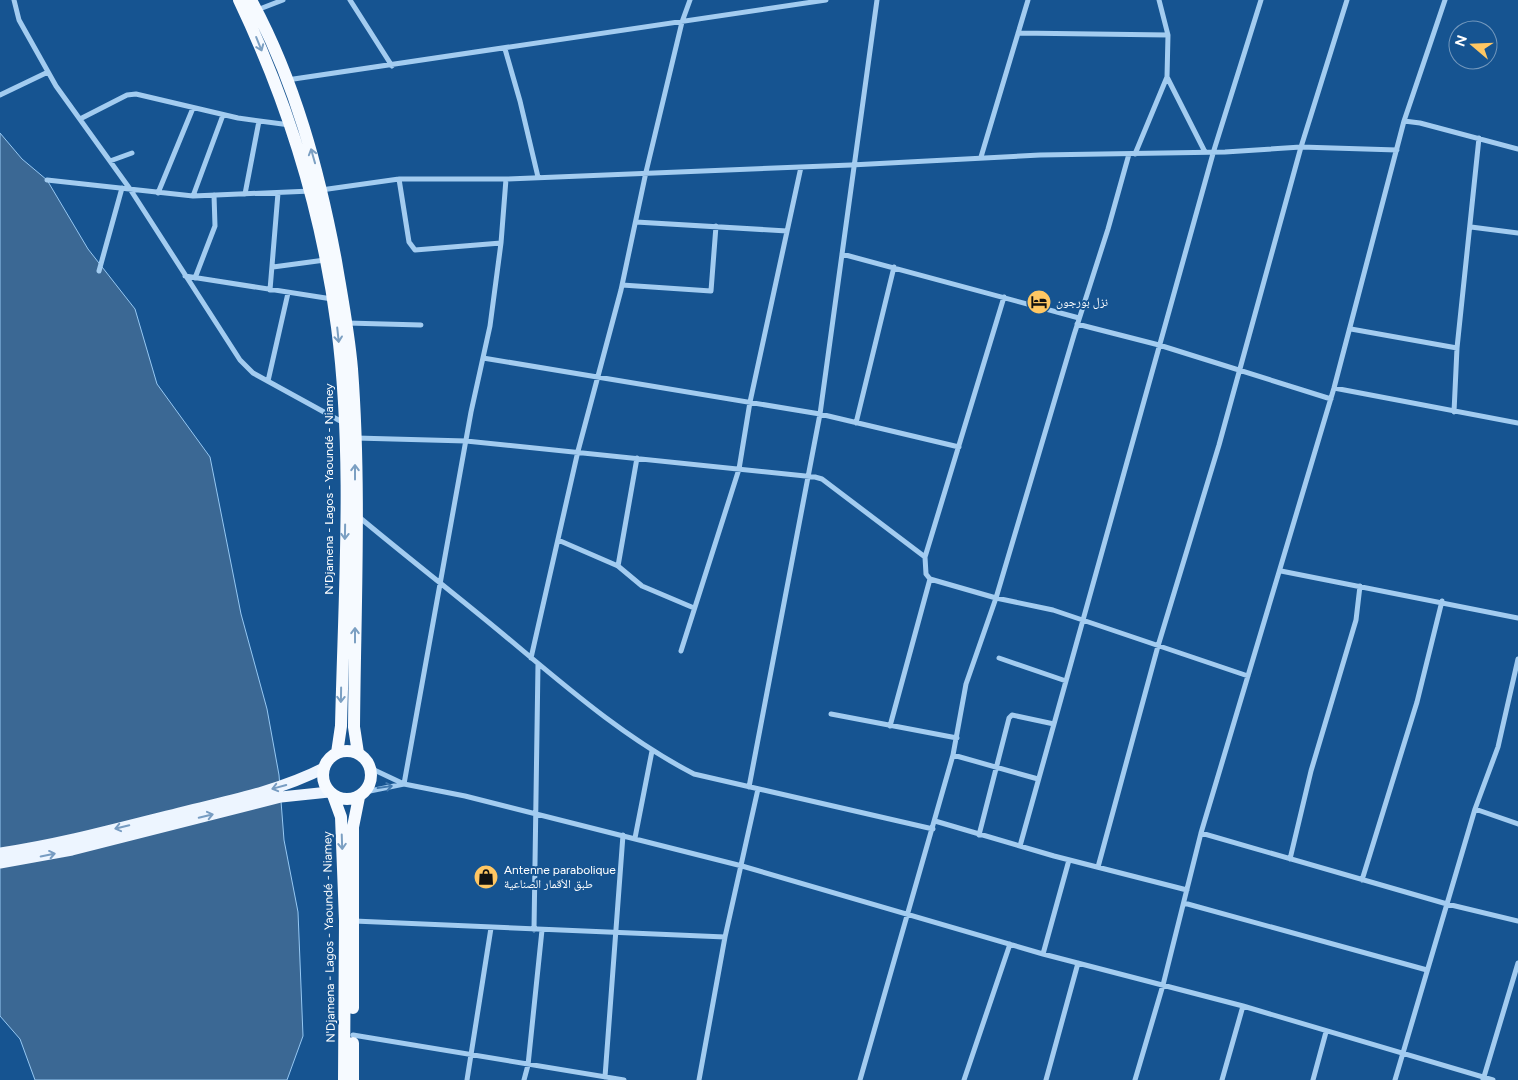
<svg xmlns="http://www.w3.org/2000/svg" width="1518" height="1080" font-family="Figtree,'Noto Naskh Arabic',sans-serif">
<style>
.water{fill:#3b6894;stroke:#96c8f3}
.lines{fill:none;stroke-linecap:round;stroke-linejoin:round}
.minor{stroke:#a3ccf0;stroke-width:5}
.primary{stroke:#edf5ff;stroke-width:11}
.trunk{stroke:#f6faff;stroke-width:12}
.oneway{stroke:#7b9fc2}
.oneway2{stroke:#779cc2}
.oneway3{stroke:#4078ae}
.labels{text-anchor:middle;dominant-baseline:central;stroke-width:4;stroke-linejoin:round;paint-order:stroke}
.poi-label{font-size:12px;fill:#fff;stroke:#165491;text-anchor:start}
.street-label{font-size:12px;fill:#fff;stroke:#165491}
</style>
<rect width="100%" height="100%" fill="#165491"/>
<path class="water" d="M0 133 22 159 47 180 88 249 135 309 157 384 210 457 241 614 267 709 279 775 284 840 298 912 303 1036 287 1080H35L20 1039 0 1016Z"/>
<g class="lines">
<path class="minor" d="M14 0 19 20 56 86 130 189 240 360 253 373 344 423
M350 0 392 66
M257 10 283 0
M1018 33 1168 35
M505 49 520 101 538 177
M1167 77 1205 152
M287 80 826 0
M0 95 48 72
M80 119 127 95 136 94 238 118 290 125
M1404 121 1420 123 1518 149
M1135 154 1167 77 1168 35 1159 0
M981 157 1028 0
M110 161 132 153
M399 179 409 242 415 250 501 243
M47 180 193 196 311 191
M321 190 399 179H506L851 165 1040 155 1225 152 1301 147 1397 150
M158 193 193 108
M245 194 259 121
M193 196 223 115
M636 222 787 231
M1471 227 1518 233
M842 254 1079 318
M273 267 325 260
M99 271 122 188
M185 276 332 299
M195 278 215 226 214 195
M622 285 711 291 716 226
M270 290 278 193
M347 323 421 325
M1077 324 1159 345 1331 399
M1351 329 1457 348
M483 358 820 414 959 447
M268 381 288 293
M1334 388 1518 423
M1454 412 1457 348 1479 138
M856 423 894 267
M356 438 466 441 815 477 822 479 925 557
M359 517C407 557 456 595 504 635 564 685 624 738 694 774L933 829
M558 540 618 566 642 586 694 608
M618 566 637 458
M1281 571 1518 618
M930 579 996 598 1053 610 1248 676
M681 651 739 469 750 402 801 167
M531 658 578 451 621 290 646 172 682 22 690 0
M999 658 1066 681
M831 714 957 738
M890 726 930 579 926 574 925 557 1004 297
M953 755 1038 779
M370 768 404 784
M404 784 471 412 490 326 501 243 506 179
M749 787 820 414 877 0
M365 792 404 784 465 796 742 866 1043 954 1243 1006 1493 1080
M1475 809 1518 824
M935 821 1054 856 1187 890
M1201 833 1447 904 1518 921
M979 835 1009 718 1012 715 1054 724
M635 838 652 751
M1020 846 1214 150 1261 0
M1290 859 1311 771 1356 620 1360 586
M1098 867 1158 646 1219 445 1301 147 1347 0
M1362 880 1417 702 1442 601
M1184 903 1427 970
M354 921 725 937 758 789
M534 930 538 664
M1043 954 1069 860
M353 1035 624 1080
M605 1077 623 835
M467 1080 491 928
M524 1080 528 1065 542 930
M699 1080 725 937
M860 1080 953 755 966 684 996 598 1074 335 1108 229 1129 154
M964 1080 1010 944
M1046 1080 1078 963
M1135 1080 1163 985 1201 833 1334 388 1404 121 1445 0
M1222 1080 1243 1006
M1313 1080 1326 1032
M1395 1080 1475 809 1498 747 1518 659
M1483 1080 1518 963"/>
<path class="primary" d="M0 853C61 844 119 828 179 813 228 801 279 791 324 768
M0 863 72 850 281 797 329 792"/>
<path class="trunk" d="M239 0C289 105 322 211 337 327 354 458 344 594 341 726L337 753
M251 0C295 81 319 171 336 261 342 297 349 333 352 369 361 488 355 608 354 727L358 753
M323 775a24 24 0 1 1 48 0a24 24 0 1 1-48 0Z
M333 795 341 817 345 921 344 1080
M353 1008V827L359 797
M353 1080V1043"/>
</g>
<defs><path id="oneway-shaft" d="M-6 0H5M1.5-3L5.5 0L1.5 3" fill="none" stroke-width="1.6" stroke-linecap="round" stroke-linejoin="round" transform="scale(1.25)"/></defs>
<g class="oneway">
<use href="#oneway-shaft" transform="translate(259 44) rotate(68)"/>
<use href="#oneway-shaft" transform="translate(313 156) rotate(-106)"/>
<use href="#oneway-shaft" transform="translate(338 335) rotate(84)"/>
<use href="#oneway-shaft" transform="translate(355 472) rotate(-90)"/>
<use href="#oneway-shaft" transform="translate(345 532) rotate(91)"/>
<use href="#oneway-shaft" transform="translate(355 635) rotate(-90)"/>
<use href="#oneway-shaft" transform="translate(341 695) rotate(91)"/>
<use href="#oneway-shaft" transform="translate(342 842) rotate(88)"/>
</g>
<g class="oneway2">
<use href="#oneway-shaft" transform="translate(279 787) rotate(165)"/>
<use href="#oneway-shaft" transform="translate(206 816) rotate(-14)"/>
<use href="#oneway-shaft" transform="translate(122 827) rotate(166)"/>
<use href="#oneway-shaft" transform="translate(48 855) rotate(-12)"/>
</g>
<use class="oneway3" href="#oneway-shaft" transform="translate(385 787) rotate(-8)"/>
<defs>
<symbol id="hotel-disc" viewBox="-11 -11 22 22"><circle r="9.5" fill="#ffc763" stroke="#165491"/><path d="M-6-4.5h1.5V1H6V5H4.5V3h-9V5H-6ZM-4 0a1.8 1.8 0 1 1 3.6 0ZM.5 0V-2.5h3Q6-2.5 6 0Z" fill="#111"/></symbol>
<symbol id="shop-disc" viewBox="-11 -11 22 22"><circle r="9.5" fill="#ffc763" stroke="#165491"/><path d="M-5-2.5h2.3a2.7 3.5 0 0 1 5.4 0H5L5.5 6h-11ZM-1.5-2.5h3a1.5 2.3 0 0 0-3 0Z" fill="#111"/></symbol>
</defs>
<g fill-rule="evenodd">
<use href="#hotel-disc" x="1025" y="288" width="28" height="28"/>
<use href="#shop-disc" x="472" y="863" width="28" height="28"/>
</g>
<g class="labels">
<g class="poi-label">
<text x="1056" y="302">نزل بورجون</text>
<text x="504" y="870">Antenne parabolique<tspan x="504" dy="14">طبق الأقمار الصناعية</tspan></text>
</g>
<g class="street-label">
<text transform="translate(329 489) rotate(-90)">N'Djamena - Lagos - Yaoundé - Niamey</text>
<text transform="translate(329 937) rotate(-91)">N'Djamena - Lagos - Yaoundé - Niamey</text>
</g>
</g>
<g transform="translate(1473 45) rotate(289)"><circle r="24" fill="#165491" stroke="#7398bd"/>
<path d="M0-4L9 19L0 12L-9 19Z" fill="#ffc763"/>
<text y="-8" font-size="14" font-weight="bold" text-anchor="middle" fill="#ffffff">N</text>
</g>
</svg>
